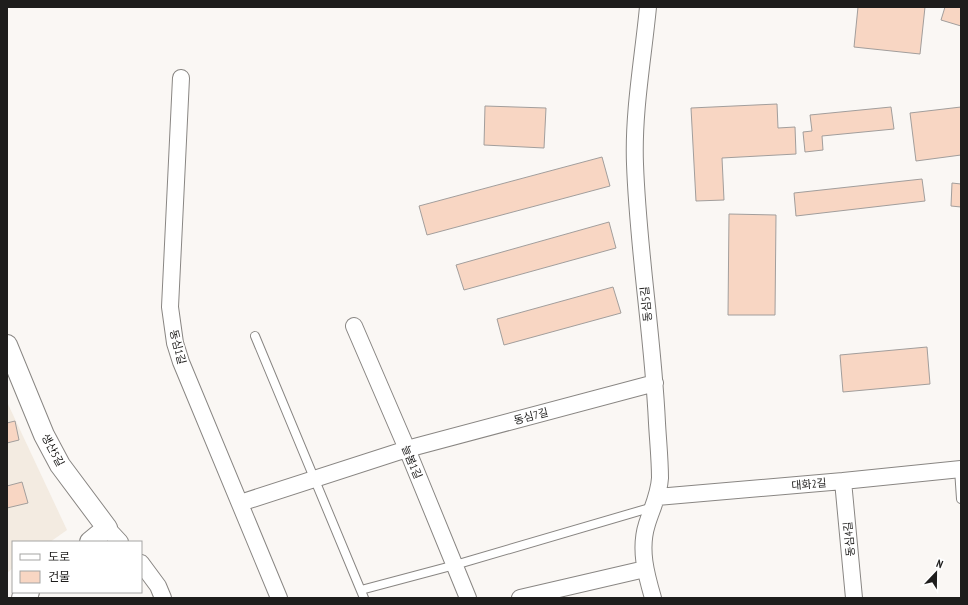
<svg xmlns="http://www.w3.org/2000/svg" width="968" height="605" font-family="'PT Sans Narrow','Noto Sans KR',sans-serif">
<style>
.built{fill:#f3ebe1}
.building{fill:#f8d6c3;stroke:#a29e9c}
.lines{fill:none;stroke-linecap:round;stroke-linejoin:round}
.service-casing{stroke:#898683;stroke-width:10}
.minor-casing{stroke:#898683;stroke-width:18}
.tertiary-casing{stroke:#898683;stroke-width:22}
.service{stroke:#fff;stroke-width:8}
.minor{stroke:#fff;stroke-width:16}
.tertiary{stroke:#fff;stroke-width:20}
.labels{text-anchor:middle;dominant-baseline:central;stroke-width:3;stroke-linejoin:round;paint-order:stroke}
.street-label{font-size:11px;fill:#1e1d1c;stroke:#fff}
</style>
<rect width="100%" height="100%" fill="#faf7f4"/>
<path class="built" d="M7 402 67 530 50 542H13V568L7 573Z"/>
<path class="building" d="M858 7H925L920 54 854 47Z
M945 7H961V26L941 20Z
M777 104 778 128 795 127 796 154 722 158 724 200 696 201 691 108Z
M485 106 546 108 544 148 484 145Z
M891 107 894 129 822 136 823 150 805 152 803 132 812 131 810 115Z
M961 107V155L916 161 910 113Z
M602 157 610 186 427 235 419 206Z
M922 179 925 201 796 216 794 193Z
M952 183 961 184V207L951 206Z
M729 214 776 215 775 315H728Z
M609 222 616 248 464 290 456 265Z
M613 287 621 313 504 345 497 319Z
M927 347 930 384 843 392 840 355Z
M15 421 19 440 7 443V423Z
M22 482 28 503 7 508V486Z"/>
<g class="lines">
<defs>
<path id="service" d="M255 336 364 598
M959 469 961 499
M361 590 455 565 653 507"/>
<path id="minor" d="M648 7C643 59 633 112 635 164 638 251 653 336 657 423 658 441 660 460 660 478 659 495 652 508 647 524 639 549 646 574 653 598
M181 78 170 307 175 343 181 362 279 598
M354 326 407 449 468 598
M843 481 854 598
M657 497 843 481 961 469
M240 503 407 449 655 383
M107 528 120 542
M141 563 158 586 163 598
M520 598 645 569"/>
<path id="tertiary" d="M7 345 44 435 60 465 107 528 90 542
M22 598 29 592"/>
</defs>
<use href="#service" class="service-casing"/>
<use href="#minor" class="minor-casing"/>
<use href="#tertiary" class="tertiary-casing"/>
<use href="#service" class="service"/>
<use href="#minor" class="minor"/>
<use href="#tertiary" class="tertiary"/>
</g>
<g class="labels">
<g class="street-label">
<text transform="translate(646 304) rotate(-96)">동심5길</text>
<text transform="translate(178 347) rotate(76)">동심1길</text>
<text transform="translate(531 416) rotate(-15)">동심7길</text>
<text transform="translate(53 450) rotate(62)">생산5길</text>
<text transform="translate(412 462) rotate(67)">늘봄1길</text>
<text transform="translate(809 484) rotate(-5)">대화2길</text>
<text transform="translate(849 539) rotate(-95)">동심4길</text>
</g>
</g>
<rect width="968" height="605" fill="none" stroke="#1e1d1c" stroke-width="16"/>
<rect x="12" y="541" width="130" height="52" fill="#ffffff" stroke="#a5a5a4"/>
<rect x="20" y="554" width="20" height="6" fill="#ffffff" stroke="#a5a5a4"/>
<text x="48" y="561" font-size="12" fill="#1e1d1c">도로</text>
<rect x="20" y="571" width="20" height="12" fill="#f8d6c3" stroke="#a5a5a4"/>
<text x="48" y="581" font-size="12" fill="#1e1d1c">건물</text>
<g transform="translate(936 573) rotate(22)" stroke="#ffffff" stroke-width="3" paint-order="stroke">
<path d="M0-3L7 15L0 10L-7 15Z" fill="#1e1d1c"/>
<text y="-6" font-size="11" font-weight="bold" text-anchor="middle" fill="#1e1d1c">N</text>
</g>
</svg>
